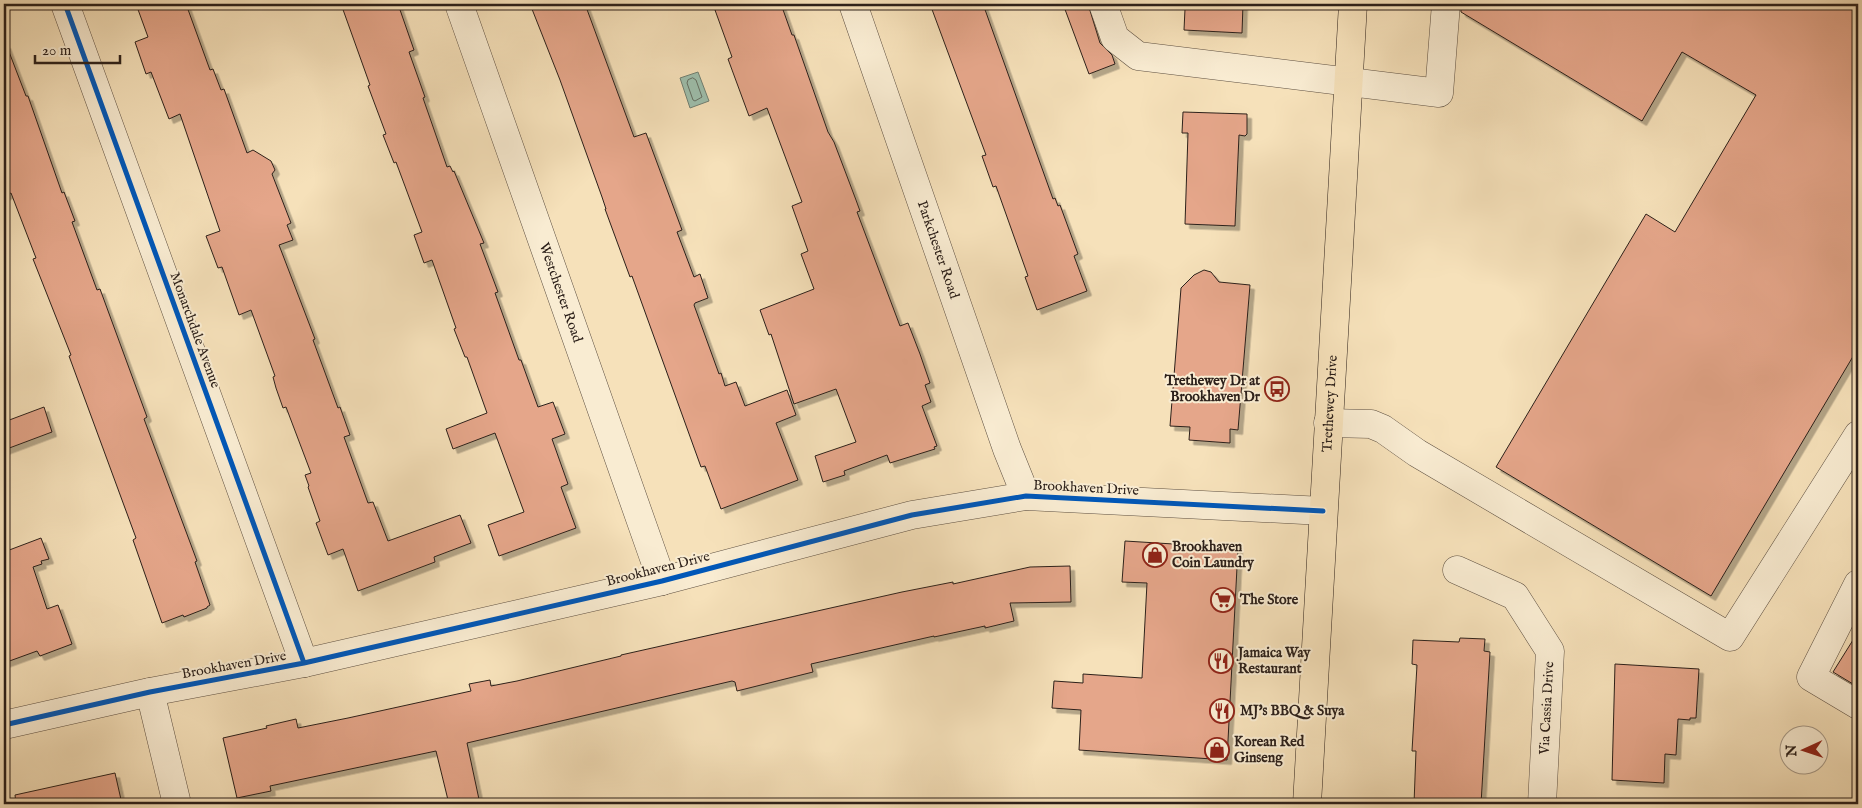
<svg xmlns="http://www.w3.org/2000/svg" width="1862" height="808" font-family="'IM FELL English',serif">
<style>
.water{fill:#9dbeac;stroke:#707f72}
.lines{fill:none;stroke-linecap:round;stroke-linejoin:round}
.shore{stroke:#646f63;stroke-width:1}
.building{fill:#e5a68a;stroke:#2c201a;filter:url(#shadow)}
.minor-casing{stroke:#5e5042;stroke-width:29}
.major-casing{stroke:#2c201a;stroke-width:29}
.minor{stroke:#f9ecd2;stroke-width:28}
.major{stroke:#f6e1ba;stroke-width:28}
.cycleway-casing{stroke:#f9ecd2;stroke-width:8}
.cycleway{stroke:#0057b8;stroke-width:5}
.labels{text-anchor:middle;dominant-baseline:central;stroke-width:4;stroke-linejoin:round;paint-order:stroke}
.street-label{font-size:14px;fill:#2c201a;stroke:#f9ecd2}
.poi-label{font-size:14px;font-weight:bold;fill:#2c201a;stroke:#f9ecd2;text-anchor:start}
</style>
<defs>
<filter id="shadow"><feDropShadow dx="4.5" dy="4.5" stdDeviation="0" flood-color="#0004"/></filter>
</defs>
<rect width="100%" height="100%" fill="#f6e1ba"/>
<filter id="stains"><feTurbulence type="fractalNoise" baseFrequency=".004" numOctaves="4"/><feColorMatrix values="0 0 0 0 .2 0 0 0 0 .09 0 0 0 0 .02 0 0 0 .5 -.17"/></filter>
<radialGradient id="worn" r=".72"><stop offset=".6" stop-color="#630" stop-opacity="0"/><stop offset="1" stop-color="#630" stop-opacity=".3"/></radialGradient>
<path class="water" d="M698 72 709 101 690 108 680 78Z"/>
<g class="lines">
<path class="shore" d="M693 78 696 80 702 97 695 101 693 100 687 83 688 80Z"/>
</g>
<path class="building" d="M136 4H186L210 70 213 69 221 90 224 89 247 153 253 150 271 161 275 170 272 174 291 223 287 225 293 240 279 245 315 339 313 340 338 408 340 407 350 435 344 437 368 503 373 502 388 541 460 515 471 543 434 557 435 562 358 591 343 549 328 555 316 523 320 521 308 487 309 486 305 475 311 473 286 407 283 408 276 388 273 377 275 376 251 310 239 315 222 267 218 268 206 236 220 231 180 114 169 119 151 72 146 74 135 42 148 37Z
M341 4H398L414 50 409 52 425 97 423 98 447 167 450 166 453 172 454 171 484 243 480 244 498 292 495 293 519 360H521L538 407 553 402 565 434 552 439 568 484 561 487 576 528 499 556 488 525 524 512 495 433 453 449 446 429 487 413 467 357H465L454 329 456 328 432 260 424 263 414 235 422 232 396 162 394 163 383 135 386 134 368 86 370 85Z
M530 4H585L634 137 646 133 682 230 677 232 694 277 700 274 708 298 695 303 694 305 719 374 721 373 725 386 736 382 745 406 787 390 796 415 776 423 798 480 721 509 705 466 701 467 632 276 630 277 605 209H606L602 197 560 80Z
M732 4H781L792 35H794L828 132 834 142 856 200 860 211 857 212 900 326 908 323 920 354 930 383 925 385 931 402 922 406 937 446 934 447 935 449 890 463 887 455 844 471 845 475 823 482 815 456 856 442 836 389 794 404 771 334 769 335 760 310 814 289 801 254 808 251 792 206 802 202 767 108 749 116 728 59 732 57 715 10Z
M930 4H983L1053 199 1055 198 1058 206 1060 205 1078 254 1074 256 1087 291 1037 310 1025 277 1028 276 996 186 993 187 982 156 986 155Z
M1063 4H1088L1100 43 1112 55 1115 64 1089 74Z
M1193 4H1243L1242 33 1184 30 1185 9H1192Z
M1461 4H1858V348L1711 596 1496 467 1646 214 1675 232 1756 95 1682 52 1642 121 1461 12Z
M4 44H6L26 96H28L62 193 64 192 75 221 72 222 97 290 100 289 147 417 144 419 197 561 195 562 210 605 207 607V608L184 617 183 615 162 623 133 540 136 538 69 356 71 355 33 259 36 258 11 193 4 196Z
M1183 112 1247 114V134L1245 136 1239 135 1235 226 1185 224 1188 133H1182Z
M1204 270 1211 272 1219 282 1250 285 1238 430 1230 429V443L1189 440 1190 427 1170 426 1181 288 1194 275Z
M44 407 52 432 4 450V422Z
M41 538 49 559 41 561 42 564 33 567 47 609 58 605 72 644 40 656 37 651 4 663V552Z
M1125 541 1238 548 1227 760 1079 750 1081 710 1052 708 1054 681 1083 683V674L1142 678 1147 583 1122 582Z
M1070 566 1071 602 1010 603 1014 621 985 628V626L934 637V636L811 664 813 672 737 691 735 682 732 681 467 743 480 804H449L436 751 270 786 271 791 237 798 223 738 267 728 266 726 296 719 298 728 348 718 471 691 469 684 490 680 491 686 517 681 621 656V655L902 592 953 582V584L1030 567Z
M1858 632V687L1833 672Z
M1460 638 1485 639 1484 651 1490 652 1481 804H1414L1416 751H1412L1417 665 1412 664 1413 640 1459 642Z
M1615 664 1699 669 1696 718H1690V720L1678 719 1676 755 1665 754 1664 783 1612 780Z
M115 773 122 804H16L15 795Z"/>
<g class="lines">
<defs>
<g id="minor">
<path d="M65 4 304 663"/>
<path id="s1" d="M459 4 662 581"/>
<path id="s2" d="M853 4 1007 449 1026 496"/>
<path d="M1103 4 1115 38 1138 56 1439 93 1446 4"/>
<path d="M1328 423 1371 424 1383 429 1417 453 1730 637 1858 435"/>
<path d="M1457 570 1515 596 1550 651 1542 804"/>
<path d="M1858 584 1811 677 1858 705"/>
<path d="M150 692 177 804"/>
<path d="M4 725 150 692 304 663 662 581 912 515 1026 496 1323 511"/>
</g>
<g id="major">
<path id="s3" d="M1307 804 1353 4"/>
</g>
</defs>
<use href="#minor" class="minor-casing"/>
<use href="#major" class="major-casing"/>
<use href="#minor" class="minor"/>
<use href="#major" class="major"/>
<defs>
<path id="cycleway" d="M65 4 304 663
M4 725 150 692 304 663 662 581 912 515 1026 496 1323 511"/>
</defs>
<use href="#cycleway" class="cycleway-casing"/>
<use href="#cycleway" class="cycleway"/>
</g>
<defs>
<symbol id="bus-ring" viewBox="-11 -11 22 22"><circle r="9.5" fill="#f9ecd2" stroke="#8f2418" stroke-width="1.5"/><path d="M-5-6H5V4H4V6H2V4H-2V6H-4V4H-5ZM-3.5-4V0h7V-4ZM-3.5 1.2v1.5H-2V1.2ZM2 1.2v1.5H3.5V1.2Z" fill="#8f2418"/></symbol>
<symbol id="shop-ring" viewBox="-11 -11 22 22"><circle r="9.5" fill="#f9ecd2" stroke="#8f2418" stroke-width="1.5"/><path d="M-5-2.5h2.3a2.7 3.5 0 0 1 5.4 0H5L5.5 6h-11ZM-1.5-2.5h3a1.5 2.3 0 0 0-3 0Z" fill="#8f2418"/></symbol>
<symbol id="supermarket-ring" viewBox="-11 -11 22 22"><circle r="9.5" fill="#f9ecd2" stroke="#8f2418" stroke-width="1.5"/><path d="M-6-5.5h2.5l.6 2H6L4.5 2H-2.5L-4.4-4H-6ZM-1.5 3.2a1.3 1.3 0 1 0 .1 0ZM3 3.2a1.3 1.3 0 1 0 .1 0Z" fill="#8f2418"/></symbol>
<symbol id="restaurant-ring" viewBox="-11 -11 22 22"><circle r="9.5" fill="#f9ecd2" stroke="#8f2418" stroke-width="1.5"/><path d="M-5-6h1v4h1v-4h1v4h1v-4h1v5L-1.5 .5V6h-2V.5L-5-1ZM5-6V6H3V1.5H1.5Q1.5-4 5-6Z" fill="#8f2418"/></symbol>
</defs>
<g fill-rule="evenodd">
<use href="#bus-ring" x="1263" y="375" width="28" height="28"/>
<use href="#shop-ring" x="1141" y="541" width="28" height="28"/>
<use href="#supermarket-ring" x="1209" y="586" width="28" height="28"/>
<use href="#restaurant-ring" x="1207" y="647" width="28" height="28"/>
<use href="#restaurant-ring" x="1208" y="697" width="28" height="28"/>
<use href="#shop-ring" x="1203" y="736" width="28" height="28"/>
</g>
<g class="labels">
<g class="street-label">
<text stroke="none"><textPath href="#s2" startOffset="260">Parkchester Road</textPath></text>
<text stroke="none"><textPath href="#s1" startOffset="306">Westchester Road</textPath></text>
<text transform="translate(195 330) rotate(70)">Monarchdale Avenue</text>
<text stroke="none"><textPath href="#s3" startOffset="401">Trethewey Drive</textPath></text>
<text transform="translate(1086 488) rotate(3)">Brookhaven Drive</text>
<text transform="translate(658 569) rotate(-14)">Brookhaven Drive</text>
<text transform="translate(234 665) rotate(-10)">Brookhaven Drive</text>
<text transform="translate(1547 708) rotate(-87)">Via Cassia Drive</text>
</g>
<g class="poi-label">
<text x="1260" y="381" text-anchor="end">Trethewey Dr at<tspan x="1260" dy="16">Brookhaven Dr</tspan></text>
<text x="1172" y="547">Brookhaven<tspan x="1172" dy="16">Coin Laundry</tspan></text>
<text x="1240" y="600">The Store</text>
<text x="1238" y="653">Jamaica Way<tspan x="1238" dy="16">Restaurant</tspan></text>
<text x="1240" y="711">MJ's BBQ &amp; Suya</text>
<text x="1234" y="742">Korean Red<tspan x="1234" dy="16">Ginseng</tspan></text>
</g>
</g>
<rect width="1862" height="808" fill="none" stroke="#f6e1ba" stroke-width="20"/>
<rect x="5" y="5" width="1852" height="798" fill="none" stroke="#2c201a" stroke-width="2.5"/>
<rect x="10" y="10" width="1842" height="788" fill="none" stroke="#2c201a"/>
<g transform="translate(1804 750) rotate(267)"><circle r="24" fill="#f9ecd2" stroke="#a79a88"/>
<path d="M0-4L9 19L0 12L-9 19Z" fill="#8f2418"/>
<text y="-8" font-size="14" font-weight="bold" text-anchor="middle" fill="#2c201a">N</text>
</g>
<path d="M35 55v8h85v-8" fill="none" stroke="#2c201a" stroke-width="2.5"/>
<text x="42" y="55" font-size="15" fill="#2c201a" stroke="#f9ecd2" stroke-width="4" paint-order="stroke">20 m</text>
<rect width="100%" height="100%" filter="url(#stains)"/>
<rect width="100%" height="100%" fill="url(#worn)"/>
</svg>
